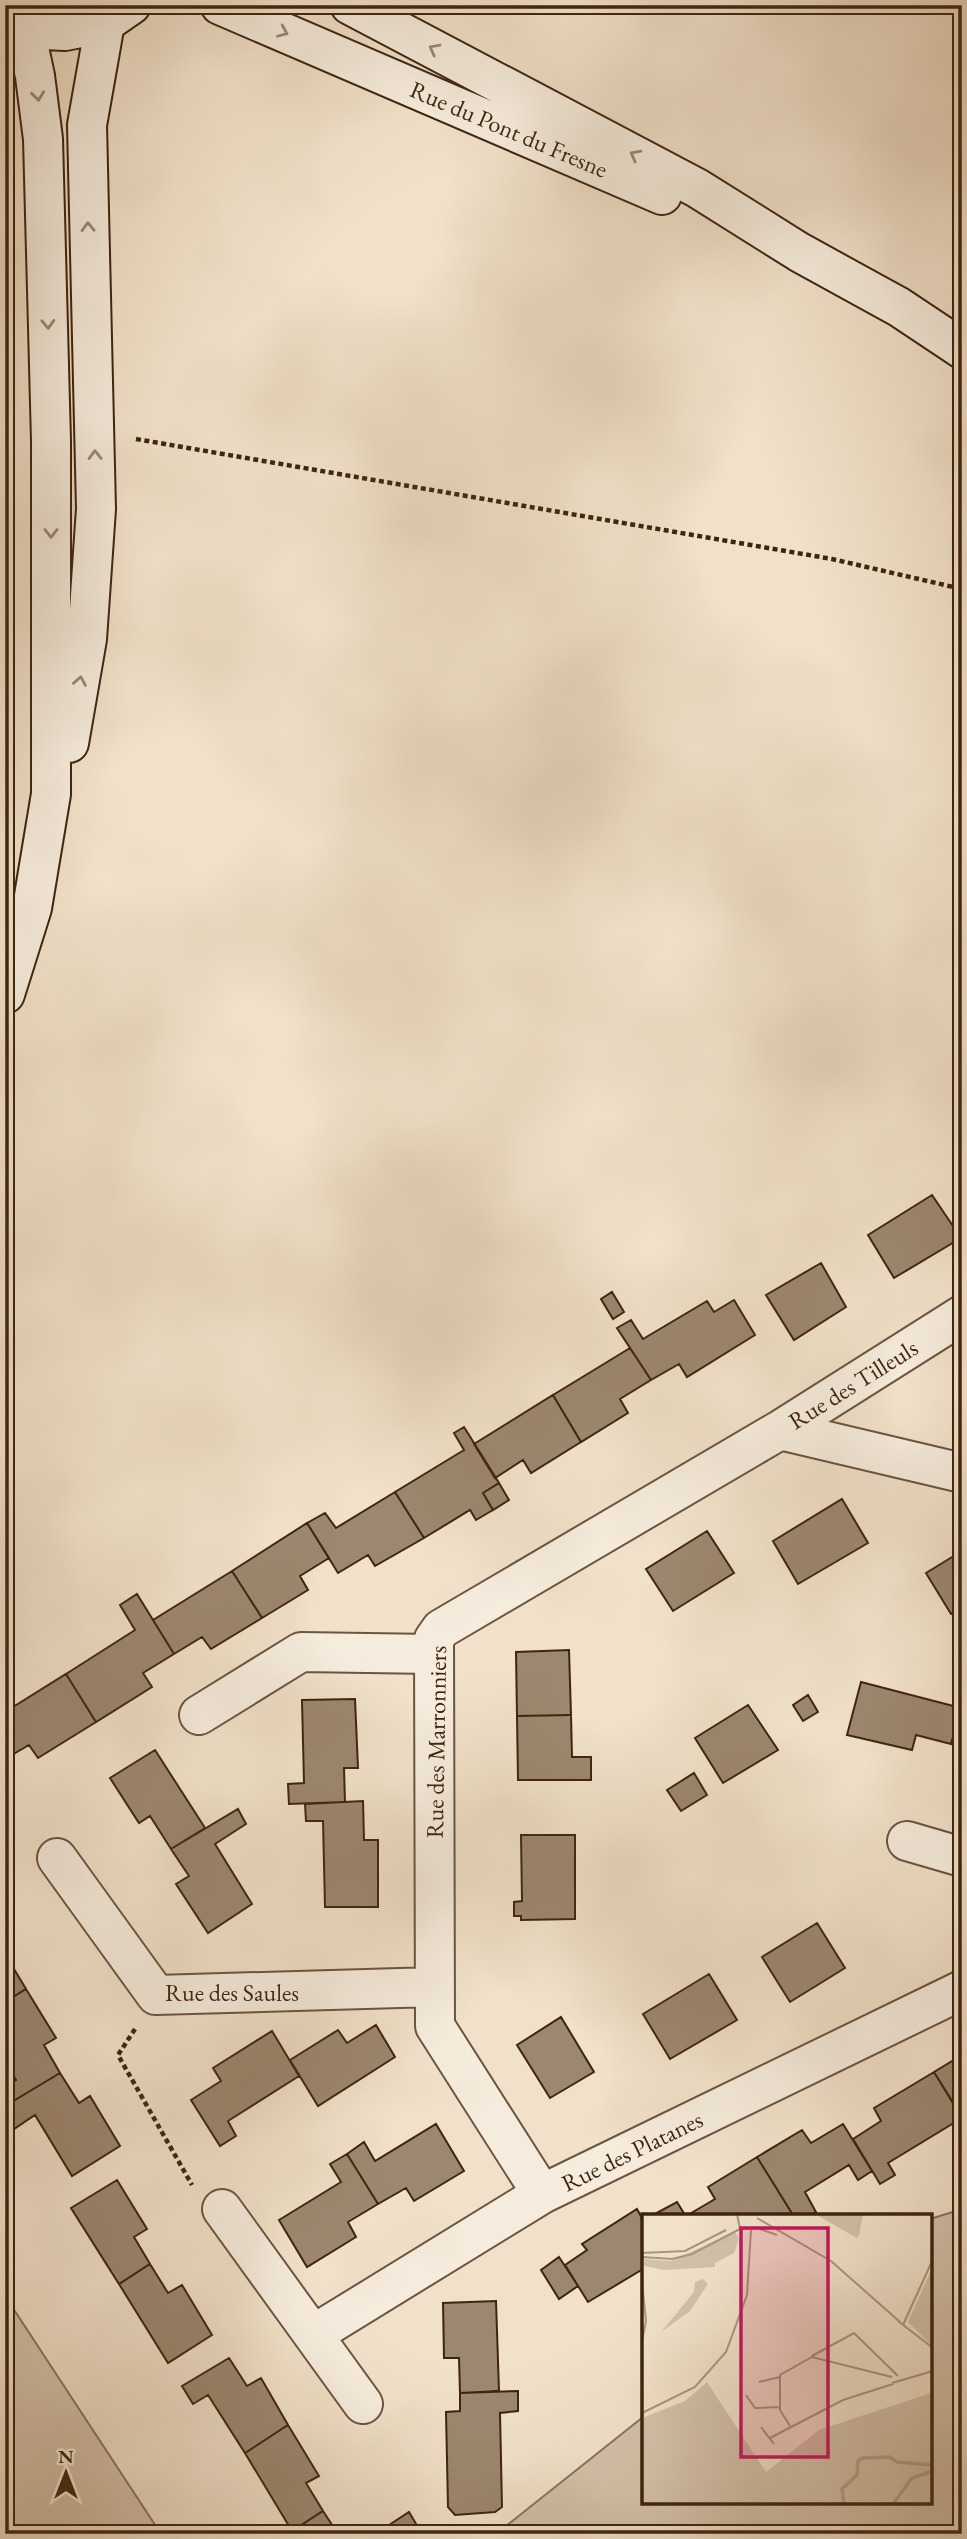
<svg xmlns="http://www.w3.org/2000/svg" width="967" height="2539" font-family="'EB Garamond',serif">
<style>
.green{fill:#d3c1aa;stroke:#89735c;stroke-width:2}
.building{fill:#9c8770;stroke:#3f250f;stroke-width:2}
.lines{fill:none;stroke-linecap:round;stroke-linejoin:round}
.minor-casing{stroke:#6c543e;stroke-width:42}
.secondary-casing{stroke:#3f250f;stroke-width:42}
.path{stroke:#3f250f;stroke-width:4.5;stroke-dasharray:5 3.5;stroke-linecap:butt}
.minor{stroke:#f6ecdd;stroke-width:38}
.secondary{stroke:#f6ecdd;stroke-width:38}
.oneway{stroke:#9a8876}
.labels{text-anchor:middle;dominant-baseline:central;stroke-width:5;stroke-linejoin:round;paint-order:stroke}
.street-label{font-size:24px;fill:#3f250f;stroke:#f6ecdd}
.inset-river{fill:none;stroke:#b4a18a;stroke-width:3.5}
.inset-road{fill:none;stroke:#aa967f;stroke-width:2}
.view{fill:#c2185b;fill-opacity:0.15;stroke:#c2185b;stroke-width:3.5}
.inset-edge{fill:none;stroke:#3f250f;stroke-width:3.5}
</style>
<rect width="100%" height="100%" fill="#f1e1ca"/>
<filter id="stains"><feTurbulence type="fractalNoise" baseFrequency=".00286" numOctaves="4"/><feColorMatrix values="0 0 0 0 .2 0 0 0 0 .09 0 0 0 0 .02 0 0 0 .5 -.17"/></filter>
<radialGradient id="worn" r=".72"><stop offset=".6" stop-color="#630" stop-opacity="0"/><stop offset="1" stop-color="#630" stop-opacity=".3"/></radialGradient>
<path class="green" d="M962 2209V2534H496L643 2417V2502H930V2219Z
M5 2296 161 2534H5Z"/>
<path class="building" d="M932 1195 961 1238 894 1278 868 1235Z
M821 1263 846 1307 794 1340 766 1295Z
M612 1292 624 1312 613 1319 601 1299Z
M734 1300 755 1335 687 1377 679 1364 651 1380 617 1328 631 1320 643 1339 707 1301 714 1312Z
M630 1348 651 1380 620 1399 628 1413 581 1442 553 1395Z
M553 1395 581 1442 531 1473 523 1460 495 1478 474 1444Z
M464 1427 499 1483 483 1493 493 1510 476 1520 470 1510 424 1538 395 1492 464 1450 454 1433Z
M499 1483 509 1500 493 1510 483 1493Z
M395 1492 424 1538 375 1566 368 1555 338 1573 307 1523 325 1513 336 1528Z
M842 1499 868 1543 798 1584 773 1541Z
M307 1523 329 1558 300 1576 308 1590 262 1618 232 1571Z
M707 1531 734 1573 673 1611 646 1569Z
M962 1551V1608L951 1614 926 1573Z
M232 1571 262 1618 211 1649 202 1637 174 1654 153 1620Z
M137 1594 174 1654 143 1673 152 1687 96 1722 66 1674 135 1630 120 1605Z
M569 1650 571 1715 517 1716 516 1652Z
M66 1674 96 1722 38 1758 29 1745 5 1759V1712Z
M861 1682 961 1708 951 1744 916 1735 912 1750 847 1735Z
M808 1695 818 1712 803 1721 793 1705Z
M355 1699 358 1768H344L345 1802 289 1804 288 1784 304 1783 302 1700Z
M748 1705 778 1750 723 1783 695 1738Z
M962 1705V1747L951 1744Z
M571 1715 572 1757H591V1780H518L517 1716Z
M155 1750 205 1828 171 1849 150 1816 139 1823 110 1778Z
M694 1773 707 1795 681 1811 667 1790Z
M363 1801 364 1840H378V1907H325L323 1821H306L305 1804Z
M238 1809 246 1824 215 1844 252 1904 208 1933 176 1884 189 1876 171 1849Z
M521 1835H575V1919L521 1920V1916H514V1902L522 1901Z
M817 1923 845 1968 790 2002 762 1957Z
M5 1954 26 1989 5 2002Z
M709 1974 737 2020 670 2059 643 2014Z
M26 1989 56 2038 44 2045 60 2073 5 2106V2087L16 2080 5 2062V2002Z
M561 2017 594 2072 550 2098 517 2045Z
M376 2025 395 2057 318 2106 290 2060 338 2030 347 2043Z
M272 2031 299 2076 228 2121 236 2136 220 2146 191 2100 221 2081 213 2068Z
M962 2055V2117L934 2072Z
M934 2072 962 2118 888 2163 895 2175 880 2184 853 2139 881 2121 874 2108Z
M60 2073 79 2103 90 2096 120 2146 72 2176 35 2115 14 2129 5 2115V2106Z
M436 2124 464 2171 414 2201 406 2188 378 2204 347 2154 364 2142 375 2161Z
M843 2124 872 2171 858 2180 849 2165 805 2192 816 2212 810 2215H793L757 2157 802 2130 811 2143Z
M347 2154 378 2204 348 2222 356 2237 307 2267 279 2220 341 2182 330 2164Z
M757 2157 793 2215H688L715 2199 708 2187Z
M117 2180 147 2229 134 2237 150 2264 119 2284 71 2208Z
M677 2202 685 2215H653Z
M637 2209 643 2220V2269L588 2302 565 2265 587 2250 582 2244Z
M559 2257 578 2286 559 2299 541 2270Z
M150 2264 168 2293 182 2285 212 2335 168 2363 119 2284Z
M496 2301 499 2391 460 2393 459 2358H444L443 2303Z
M229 2358 247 2386 261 2378 288 2425 245 2453 208 2395 193 2404 182 2386Z
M518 2391V2411L500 2413 502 2507 495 2512 455 2515 448 2507 446 2412 460 2411V2393Z
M288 2425 319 2476 306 2483 323 2511 292 2531 245 2453Z
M323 2511 338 2534H293L292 2531Z
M409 2512 422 2534H386L383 2529Z"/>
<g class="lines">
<defs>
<path id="minor" d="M780 1430 962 1315
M199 1715 301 1652 433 1654
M907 1841 962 1857
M57 1858 156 1995 434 1987
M542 2194 435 2026 434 1639 441 1629 780 1430 962 1473
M222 2209 363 2404
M314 2334 542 2194 962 1990"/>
<path id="secondary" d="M220 5 662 195
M350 5 697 188 799 252 899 307 962 349
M5 20 25 29 65 31 105 23 131 5
M69 743 87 639 96 509 87 125 105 23
M5 994 32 908 51 794V441L43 139 35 76 25 29"/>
</defs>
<use href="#minor" class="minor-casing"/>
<use href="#secondary" class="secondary-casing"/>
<path class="path" d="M136 439 832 559 962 589
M135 2029 118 2055 192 2185"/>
<use href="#minor" class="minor"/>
<use href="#secondary" class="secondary"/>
</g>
<defs><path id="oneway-chevron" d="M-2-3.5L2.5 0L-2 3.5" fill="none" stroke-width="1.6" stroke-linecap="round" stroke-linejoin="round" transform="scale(1.75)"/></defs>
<g class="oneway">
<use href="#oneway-chevron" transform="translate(283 32) rotate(23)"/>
<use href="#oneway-chevron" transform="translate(434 49) rotate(-152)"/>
<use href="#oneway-chevron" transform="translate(38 96) rotate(83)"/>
<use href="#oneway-chevron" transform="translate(635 155) rotate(-152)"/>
<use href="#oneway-chevron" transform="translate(88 227) rotate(-92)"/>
<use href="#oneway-chevron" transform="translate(48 324) rotate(88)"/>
<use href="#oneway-chevron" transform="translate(95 455) rotate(-91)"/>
<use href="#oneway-chevron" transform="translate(51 533) rotate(90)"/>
<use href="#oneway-chevron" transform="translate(80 681) rotate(-80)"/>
</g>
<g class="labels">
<g class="street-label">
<text transform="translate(509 129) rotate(23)">Rue du Pont du Fresne</text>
<text transform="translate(853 1384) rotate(-32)">Rue des Tilleuls</text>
<text transform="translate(436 1742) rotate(-89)">Rue des Marronniers</text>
<text x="232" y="1992">Rue des Saules</text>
<text transform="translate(632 2151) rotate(-26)">Rue des Platanes</text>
</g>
</g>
<g transform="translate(642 2214)">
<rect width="290" height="290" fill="#f1e1ca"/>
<path d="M173 0H221L217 21 215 24ZM93 18 97 24 92 39 73 49V53L22 56 2 52V45L29 47ZM290 54V132L266 108ZM61 65 66 70 48 97 19 118 52 78 53 68ZM65 168 124 258 177 216 289 179 290 290H0V204L43 187Z" fill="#d3c1aa"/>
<path class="inset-river" d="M202 290 200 275 215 261 216 247 221 244 248 243 255 248 291 251M251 290 270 264 291 257"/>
<path class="inset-road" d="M95 0 98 15 112 14M115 4 189 47 258 108M112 13 135 21M0 39 43 37 84 16M0 43 30 45 50 40 98 15M0 68 4 107 0 127M256 107 291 134M261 111 291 45M170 142 212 119 256 162M117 168 138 163M250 169 291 157M104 181 113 194 138 193M0 199 53 173 84 138 105 81 109 16M148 212 138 196V161L170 143 250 163M119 213 132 230M128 224 201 186 251 170"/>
<path class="view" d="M99 14H186V243H99Z"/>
<rect width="290" height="290" class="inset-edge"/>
</g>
<rect width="967" height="2539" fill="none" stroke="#f1e1ca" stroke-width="28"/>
<rect x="7" y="7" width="953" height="2525" fill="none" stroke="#3f250f" stroke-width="3.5"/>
<rect x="14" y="14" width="939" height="2511" fill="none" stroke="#3f250f" stroke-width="2"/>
<g transform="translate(66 2473)" stroke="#f6ecdd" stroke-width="5" paint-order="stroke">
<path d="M0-5L12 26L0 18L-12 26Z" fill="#3f250f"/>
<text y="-10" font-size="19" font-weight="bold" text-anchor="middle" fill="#3f250f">N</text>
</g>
<rect width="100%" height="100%" filter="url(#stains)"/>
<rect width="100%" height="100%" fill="url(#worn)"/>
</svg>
